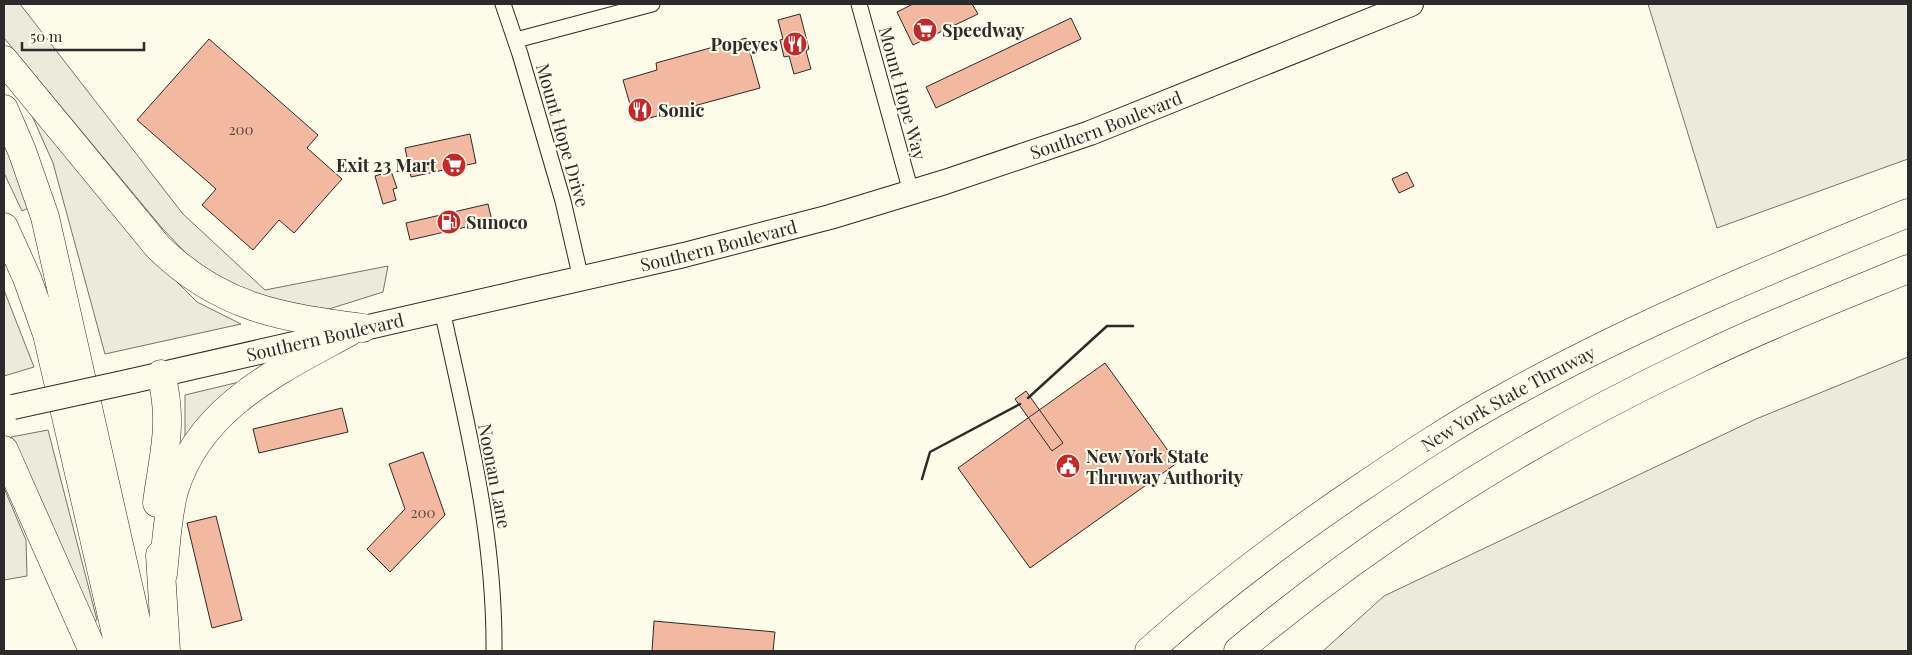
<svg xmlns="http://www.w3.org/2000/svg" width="1912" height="655" font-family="'Playfair Display',serif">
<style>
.green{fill:#ecebdb;stroke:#74746e}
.building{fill:#f2b8a0;stroke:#2b2b2b}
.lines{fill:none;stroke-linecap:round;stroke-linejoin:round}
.street-casing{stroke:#2b2b2b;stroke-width:17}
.primary-casing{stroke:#2b2b2b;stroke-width:26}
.highway-casing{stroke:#2b2b2b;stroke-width:29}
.street{stroke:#fdfbea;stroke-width:15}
.primary{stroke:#fdfbea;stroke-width:24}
.highway{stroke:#fdfbea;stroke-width:28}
.primary-bridge-casing{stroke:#2b2b2b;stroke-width:26;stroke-linecap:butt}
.primary-bridge{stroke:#fdfbea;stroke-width:24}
.wall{stroke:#2b2b2b;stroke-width:2.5}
.labels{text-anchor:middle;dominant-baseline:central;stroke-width:4;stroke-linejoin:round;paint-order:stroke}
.number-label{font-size:15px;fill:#5d4e48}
.poi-label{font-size:18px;font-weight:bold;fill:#2b2b2b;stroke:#fdfbea;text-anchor:start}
.street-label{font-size:18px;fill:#2b2b2b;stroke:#fdfbea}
</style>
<rect width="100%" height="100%" fill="#fdfbea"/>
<path class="green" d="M4 4H20L183 214 265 290 388 266 383 292 329 309 284 304 240 290 199 267 162 228 4 38Z
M1648 4H1908V159L1717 228Z
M25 100 146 251 197 302 241 324 105 354 53 163Z
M4 128 33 206 22 211 4 173Z
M4 290 34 367 4 376Z
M1908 357V651H1323L1384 596 1756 419Z
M235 383H238L185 440V395Z
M48 430 97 620 93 621 11 437Z
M4 488 26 540 27 576 4 580Z"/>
<path class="building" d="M913 4H972L978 14 913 45 897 12Z
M800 14 809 49 806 51 811 69 794 74 789 56 784 57 780 40 783 39 778 20Z
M1071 18 1081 39 936 108 926 87Z
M746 38 760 88 635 122 623 80 657 70 656 63Z
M209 39 318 135 307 148 342 179 294 233 279 220 253 250 202 205 216 189 137 120Z
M470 134 476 163 411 177 405 148Z
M391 171 397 188 393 189 396 200 383 204 375 176Z
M1407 172 1414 186 1399 193 1392 179Z
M488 204 492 221 410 240 406 223Z
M1105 363 1177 463 1030 568 958 468Z
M1026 391 1063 443 1052 451 1015 399Z
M342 408 348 432 259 453 253 429Z
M423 452 445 515 390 572 367 549 405 509 389 464Z
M216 516 242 620 212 628 187 523Z
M654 621 775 632 773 651H652Z"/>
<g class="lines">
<defs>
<path id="street" d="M503 4 520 54 563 201 581 279
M859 4 911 192
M516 40 652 4
M442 310C467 425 495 533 494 651"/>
<g id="primary">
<path id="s1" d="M132 381 684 255 830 217 945 182 1090 133 1411 4"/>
</g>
<g id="highway">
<path d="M4 60 158 247C220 308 280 317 363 328"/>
<path d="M4 109 22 151 45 217 143 651"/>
<path d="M4 227 27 278 47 334 120 651"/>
<path d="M4 450 93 651"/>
<path d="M157 503C163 455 174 424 161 374"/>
<path d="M160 555 166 651"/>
<path d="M163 574C166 547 167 517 174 491 199 407 278 371 349 332"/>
<path id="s2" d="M1149 651C1215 592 1285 539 1359 489 1408 456 1457 423 1509 395 1637 324 1773 268 1908 213"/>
<path d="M1238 651C1376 536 1528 440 1690 363 1761 328 1835 299 1908 269"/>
</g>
</defs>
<use href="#street" class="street-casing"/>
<use href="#primary" class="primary-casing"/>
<use href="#highway" class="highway-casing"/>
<use href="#street" class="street"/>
<use href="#primary" class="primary"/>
<use href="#highway" class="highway"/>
<defs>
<path id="primary-bridge" d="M13 407 132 381"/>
</defs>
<use href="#primary-bridge" class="primary-bridge-casing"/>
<use href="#primary-bridge" class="primary-bridge"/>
<path class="wall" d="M1028 398 1107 326H1133
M922 479 930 452 1020 404"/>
</g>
<defs>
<symbol id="supermarket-disc" viewBox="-11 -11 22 22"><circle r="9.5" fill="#c62828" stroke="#fdfbea"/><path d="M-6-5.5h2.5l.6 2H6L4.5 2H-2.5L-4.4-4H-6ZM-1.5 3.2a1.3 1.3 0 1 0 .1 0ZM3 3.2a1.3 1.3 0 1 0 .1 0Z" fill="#fff"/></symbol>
<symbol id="restaurant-disc" viewBox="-11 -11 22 22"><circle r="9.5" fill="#c62828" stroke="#fdfbea"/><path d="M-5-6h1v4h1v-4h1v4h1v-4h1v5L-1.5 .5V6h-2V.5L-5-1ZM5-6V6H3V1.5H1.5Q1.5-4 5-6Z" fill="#fff"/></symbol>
<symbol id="fuel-disc" viewBox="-11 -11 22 22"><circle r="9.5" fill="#c62828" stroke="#fdfbea"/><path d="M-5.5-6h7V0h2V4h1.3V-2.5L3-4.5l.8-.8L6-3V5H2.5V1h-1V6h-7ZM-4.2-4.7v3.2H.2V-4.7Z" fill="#fff"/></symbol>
<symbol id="civic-disc" viewBox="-11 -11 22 22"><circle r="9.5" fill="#c62828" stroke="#fdfbea"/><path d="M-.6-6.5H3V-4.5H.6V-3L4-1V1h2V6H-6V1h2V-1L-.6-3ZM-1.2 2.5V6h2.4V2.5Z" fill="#fff"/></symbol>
</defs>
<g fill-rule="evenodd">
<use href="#supermarket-disc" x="911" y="16" width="28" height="28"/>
<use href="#restaurant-disc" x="781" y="30" width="28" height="28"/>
<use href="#restaurant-disc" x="626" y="96" width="28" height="28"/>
<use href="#supermarket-disc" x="440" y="151" width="28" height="28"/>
<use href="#fuel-disc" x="435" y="208" width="28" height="28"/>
<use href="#civic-disc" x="1054" y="452" width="28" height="28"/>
</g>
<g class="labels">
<g class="number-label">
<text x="241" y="129">200</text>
<text x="423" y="512">200</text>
</g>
<g class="poi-label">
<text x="942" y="30">Speedway</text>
<text x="778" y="44" text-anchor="end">Popeyes</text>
<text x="658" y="110">Sonic</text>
<text x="436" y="165" text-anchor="end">Exit 23 Mart</text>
<text x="466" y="222">Sunoco</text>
<text x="1086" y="456">New York State<tspan x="1086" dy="21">Thruway Authority</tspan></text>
</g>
<g class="street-label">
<text transform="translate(903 93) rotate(75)">Mount Hope Way</text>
<text stroke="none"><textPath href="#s1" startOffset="1008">Southern Boulevard</textPath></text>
<text transform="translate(563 135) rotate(74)">Mount Hope Drive</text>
<text stroke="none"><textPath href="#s1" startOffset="602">Southern Boulevard</textPath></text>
<text stroke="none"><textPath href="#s1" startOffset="198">Southern Boulevard</textPath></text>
<text stroke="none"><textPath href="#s2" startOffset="440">New York State Thruway</textPath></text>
<text transform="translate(495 476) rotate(79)">Noonan Lane</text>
</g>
</g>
<rect width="1912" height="655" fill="none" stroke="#2b2b2b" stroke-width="10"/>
<path d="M22 42v8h122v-8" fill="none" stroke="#2b2b2b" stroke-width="2.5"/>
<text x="30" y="42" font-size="15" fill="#2b2b2b" stroke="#fdfbea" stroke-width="4" paint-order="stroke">50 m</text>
</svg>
